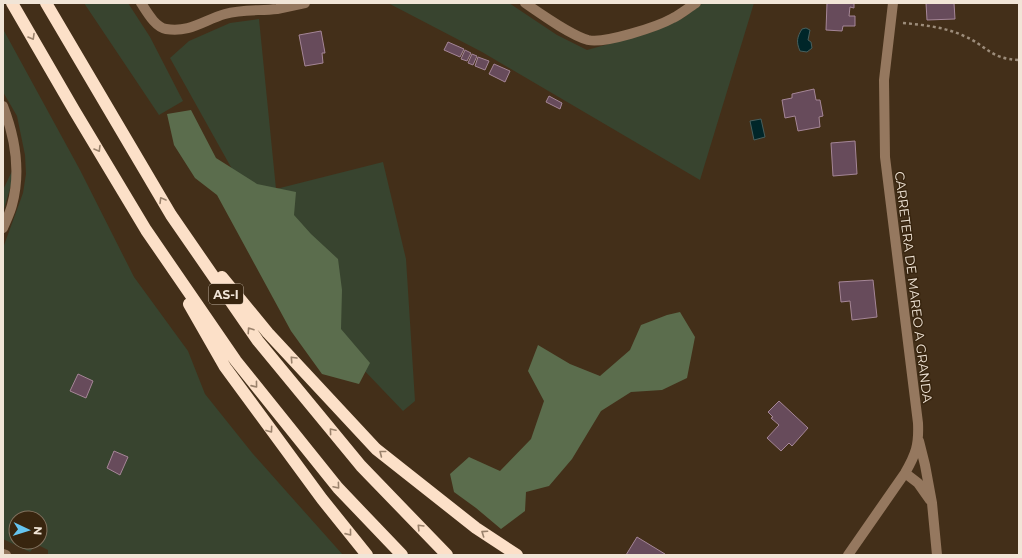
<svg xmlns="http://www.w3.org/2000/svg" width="1022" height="558" font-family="Montserrat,sans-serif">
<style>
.green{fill:#38442f;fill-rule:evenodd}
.forest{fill:#5b6d4d}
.water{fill:#002629;stroke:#485f5d}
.building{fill:#674b5b;stroke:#a58697}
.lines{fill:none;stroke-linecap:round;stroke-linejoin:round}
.path{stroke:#9c8c7a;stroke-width:2.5;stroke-dasharray:3 3;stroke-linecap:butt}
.minor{stroke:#95785f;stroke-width:10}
.highway{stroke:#fce0c8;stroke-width:12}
.oneway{stroke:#9a826c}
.labels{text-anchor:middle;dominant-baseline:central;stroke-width:3;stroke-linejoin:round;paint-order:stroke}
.shield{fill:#38250f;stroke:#baab9b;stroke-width:1}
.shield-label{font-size:12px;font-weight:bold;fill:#f1e5d7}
.street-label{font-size:13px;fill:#f1e5d7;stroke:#38250f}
</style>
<rect width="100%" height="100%" fill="#432f19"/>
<path class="green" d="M84 3H128L150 37 183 101 159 115Z
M388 3H509L557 35 587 50 652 32 683 18 703 3H754L700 180 482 52Z
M259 19 276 189 383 162 406 259 415 401 403 411 338 343 280 255 170 58 189 41 230 23Z
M3 29 80 170 134 277 188 351 205 394 253 454 343 555H48V550L36 544 30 552 3 539V248L23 193 26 174 25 155 17 116 3 92ZM16 518H40V542H16Z
M12 171V182L3 212V190Z"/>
<path class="forest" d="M191 110 216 158 257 184 296 192 294 215 311 234 338 259 342 290 341 329 370 363 359 384 322 374 291 331 217 195 195 178 174 145 167 114Z
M680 312 695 337 687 378 662 390 631 392 601 411 572 459 549 486 526 492 525 511 501 529 476 508 454 492 450 474 469 457 500 471 531 439 544 401 528 371 538 345 570 364 600 376 630 350 641 325 667 315Z"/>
<path class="water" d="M806 28 810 30 808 40 811 42 812 48 807 52 800 51C796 42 797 37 802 29Z
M761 119 765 137 754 140 750 121Z"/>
<path class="building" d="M827 3H854V8L850 7 849 16H855V26H843L842 31 826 30Z
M926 3H954L955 19 927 20Z
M321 31 325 53H322L323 63 305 66 299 35Z
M448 42 464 49 460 57 444 50Z
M465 50 471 53 467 61 461 59Z
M472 54 477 56 473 65 468 63Z
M478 57 489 61 485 70 475 66Z
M494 64 510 71 505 82 489 74Z
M814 89 816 100H820L823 116 819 117 820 127 798 131 795 116 785 118 782 100 792 98V94Z
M549 96 562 103 560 109 546 102Z
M855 141 857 174 833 176 831 143Z
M873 280 877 317 852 320 850 301 841 302 839 282Z
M78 374 93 381 86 398 70 391Z
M779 401 808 428 792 446 789 443 781 451 767 438 779 425 771 418 773 417 768 412Z
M114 451 128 457 120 475 107 468Z
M637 537 665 554 664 555H626Z"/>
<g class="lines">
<path class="path" d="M903 23C924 25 945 27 964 36 986 45 990 59 1019 60"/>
<path class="minor" d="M141 3C147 12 155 27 166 29 190 33 204 20 225 14 242 9 260 11 277 9 286 7 296 5 305 3
M525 3C541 14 570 35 588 40 604 44 657 27 673 18 681 14 688 8 696 3
M3 106C15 137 21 172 12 205 10 213 6 221 3 228
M919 441 925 465 932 503 937 555
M905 473 918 483 930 500
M3 554 6 555
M848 555 905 473C916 454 919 445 918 423L885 157 884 80 893 3"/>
<path class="highway" d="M12 3 74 110 146 230 236 361 338 488 402 555
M46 3 171 215 258 341 361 466 447 555
M222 277 268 333 376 449 476 528 517 555
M189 304 225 367 322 499 367 555"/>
</g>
<defs><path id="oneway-chevron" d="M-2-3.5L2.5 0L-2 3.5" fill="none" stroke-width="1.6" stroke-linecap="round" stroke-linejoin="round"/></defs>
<g class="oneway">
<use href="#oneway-chevron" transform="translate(32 37) rotate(60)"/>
<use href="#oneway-chevron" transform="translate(98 149) rotate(59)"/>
<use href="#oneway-chevron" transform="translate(162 200) rotate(-121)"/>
<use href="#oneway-chevron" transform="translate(250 330) rotate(-124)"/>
<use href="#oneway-chevron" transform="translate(293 359) rotate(-133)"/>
<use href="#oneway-chevron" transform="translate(255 385) rotate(51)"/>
<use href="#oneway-chevron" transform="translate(270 430) rotate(54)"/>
<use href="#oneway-chevron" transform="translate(332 431) rotate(-130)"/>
<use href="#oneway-chevron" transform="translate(382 453) rotate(-142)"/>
<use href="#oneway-chevron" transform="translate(337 486) rotate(50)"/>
<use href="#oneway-chevron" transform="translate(420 527) rotate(-134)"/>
<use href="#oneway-chevron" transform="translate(349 533) rotate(51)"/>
<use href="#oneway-chevron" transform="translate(484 533) rotate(-146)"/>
</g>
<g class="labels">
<rect class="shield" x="209" y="284" width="34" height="20" rx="3"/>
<g class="shield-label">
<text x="226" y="294">AS-I</text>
</g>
<g class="street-label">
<text transform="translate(914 287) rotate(83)">CARRETERA DE MAREO A GRANDA</text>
</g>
</g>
<rect width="1022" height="558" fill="none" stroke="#f1e5d7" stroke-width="8"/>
<g transform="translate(28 530) rotate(94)"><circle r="19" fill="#38250f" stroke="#82725f"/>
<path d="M0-3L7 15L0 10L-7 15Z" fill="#66c4ef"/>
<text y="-6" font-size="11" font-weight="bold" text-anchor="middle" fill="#f1e5d7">N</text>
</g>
</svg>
